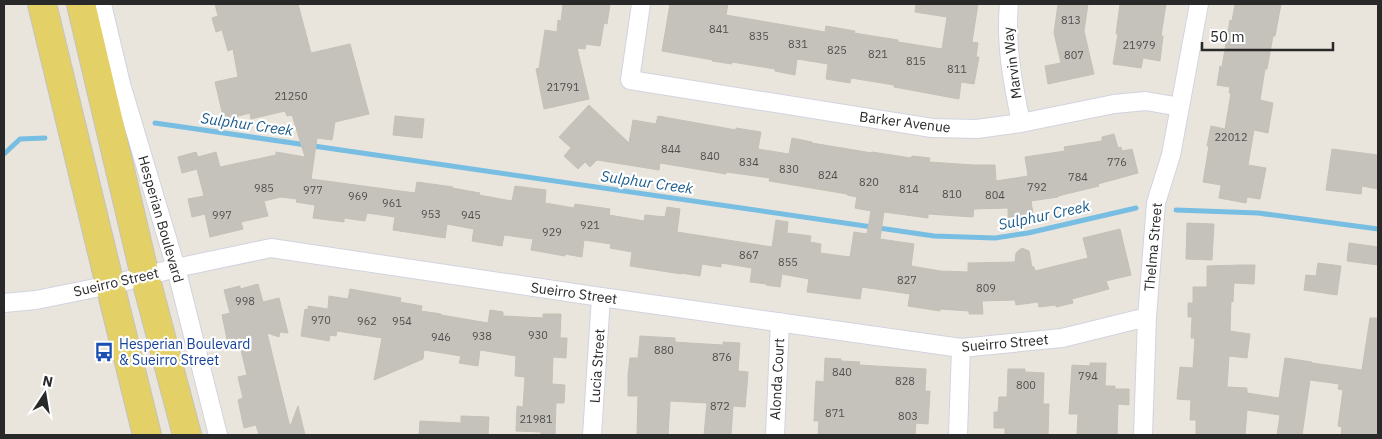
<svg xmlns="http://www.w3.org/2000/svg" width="1382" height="439" font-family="'IBM Plex Sans',sans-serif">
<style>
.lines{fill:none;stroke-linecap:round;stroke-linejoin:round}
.stream{stroke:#78bee3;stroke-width:5}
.building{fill:#c5c1bb;stroke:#c5c1b6}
.street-casing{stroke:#d1d3e0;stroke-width:20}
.primary-casing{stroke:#c3c3c3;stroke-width:30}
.street{stroke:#fff;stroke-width:18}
.primary{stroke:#e3d067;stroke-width:28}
.labels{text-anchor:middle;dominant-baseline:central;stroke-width:4.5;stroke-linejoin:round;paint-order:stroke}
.number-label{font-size:11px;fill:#504f4e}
.street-label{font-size:14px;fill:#292929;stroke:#fff}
.transit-label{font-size:14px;fill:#164399;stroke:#fff;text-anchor:start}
.water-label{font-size:15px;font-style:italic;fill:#195b8c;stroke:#fff}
</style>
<rect width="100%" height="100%" fill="#eae5dc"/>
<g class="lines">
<path class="stream" d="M155 123 934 236 995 238 1028 233 1136 208
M4 154 20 139 45 138
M1176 210 1258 213 1378 229"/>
</g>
<path class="building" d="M215 4H298L311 53 350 44 369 114 335 122 332 140 317 138 311 179 415 193 417 182 453 187 452 188 480 193 479 195 512 201 515 186 546 190 545 203 574 208 575 204 610 209 609 215 644 221 645 215 665 217 667 207 680 209 677 232 772 247 776 220 788 222 787 233 811 236 810 242 821 244 820 253 850 257 854 232 867 234 871 211 855 208 857 197 847 195V194L769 181 770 178 726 172V174L660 163 659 170 597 160 590 167 585 162 578 169 564 156 571 148 559 137 589 105 629 143 633 120 656 124 658 116 736 130V128L761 132 758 149 789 154 792 138 812 142V143L872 153V152L911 158 912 156 930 158 929 162 974 165H995L996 181 1028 176 1025 157 1065 151 1064 147 1102 141V137L1114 134 1118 148 1121 147 1122 151 1132 149 1138 173 1098 184 1099 186 1058 196V197L1031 201 1033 214 1008 218V208L974 209 973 217 928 214V218L884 212 880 239 914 244 911 266 940 271 968 272V263L1015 262 1016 253 1018 251 1022 248 1029 251 1032 267H1034L1035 271 1088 258 1083 238 1120 229 1131 275 1106 281 1109 289 1072 299 1073 303 1056 307V305L1039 307 1038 302 1016 305 1015 300 982 301 983 314H969V311L940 309V311L908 306 910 294 862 287 860 299 807 292 809 279 782 274 780 287 766 285 767 284 750 282 752 268 721 263V267L702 264 700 276 681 273V274L630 266 632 252 610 248 611 244 584 240 582 257 565 254V256L531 250 533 239 504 235 502 246 472 241 474 229 447 224 445 238 393 230 395 217 367 213 365 221 344 218V222L313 218 315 205 296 202 297 199 281 197 264 201 268 216 241 222 243 229 210 237 205 214 192 217 188 199 204 196 197 169 182 173 178 157 196 152 198 157 216 152 220 167 276 155V152L305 157 292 115 287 116 285 111 251 119 250 113 224 120 215 82 238 77 233 49 228 51 222 30 216 32 212 18 218 16Z
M563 4H610L607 24 604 23 600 46 586 44 585 49 577 48 589 99 544 109 536 69 539 68 545 30 557 32 558 20 561 21Z
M670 4H728L726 15 825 32 826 26 855 31 854 33 898 40V42L942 49 947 17 915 12 916 4H978L972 42 978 43 976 57H979L974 84 961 82 959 99 894 87V85L851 78 850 83 826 79 828 64 797 59 795 75 775 71V69L732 62V64L712 61 713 60 662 51Z
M1058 4H1088L1084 31 1094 74 1048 84 1045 66 1061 63 1054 33Z
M1120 4H1166L1161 36H1163L1160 61 1143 58 1141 68 1113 64 1118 34H1116Z
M1235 4H1281L1275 36H1273L1267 69H1265L1260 100 1273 103 1268 133 1254 130 1248 165 1266 168 1260 199 1247 197 1246 203 1219 198 1221 185 1203 182 1209 146H1207L1211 126 1225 129 1231 93H1229L1230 87 1217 85 1220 66 1222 67 1230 20 1232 21Z
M395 116 424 119 422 138 393 135Z
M1332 149 1378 155V189L1362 186 1361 194 1326 190Z
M1187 223 1214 224 1212 260 1186 259Z
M1349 243 1378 247V265L1347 261Z
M1318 263 1341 266 1337 295 1304 290 1306 275 1316 276Z
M1240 265H1255L1254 284 1234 283 1233 302 1231 301 1230 331 1250 334 1247 358 1229 356 1227 387 1247 388V393L1279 398 1285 358 1312 362V363L1362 370 1370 318H1378V435H1341L1342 427 1338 426 1343 390 1338 389 1339 384 1310 380 1302 435H1277L1280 415 1247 410 1245 435H1196V420H1190L1191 400 1177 399 1180 367 1193 368 1195 338H1191L1192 317H1188V303H1193V287H1207V266Z
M258 284 263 302 279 298 288 333 280 332 279 337 267 333 290 427 298 406 305 435H259L256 425 244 428 238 400 243 398 238 377 247 375 240 346 229 349 222 315 230 313 224 290 240 286V289Z
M350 289 401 298 400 302 422 306 421 311 441 314V315L488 323 490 310 503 312V316L543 318V314H561L560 338H567L566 358 553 357 552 384 565 385 564 403H556L555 435H541V432L516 431 517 406 523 407 525 377 515 376 516 356 480 350 478 366 459 363 461 356 424 350 423 359 374 380 382 338 337 331 336 336 330 335 329 341 301 336 305 309 308 310V306L328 309 329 296 348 299Z
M640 336 675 338V342L689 343 723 345V342L740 343 738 371 748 372 747 386 745 407 733 406 731 435H704L707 403 670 401 668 435H637L638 396H628V375L630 358H638Z
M825 358 841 359V361L860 362 859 365 926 369 925 391H930L928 424 916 423 915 435H818L819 421H814L816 381 824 382Z
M1090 363H1106L1105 386H1115V389H1129V405L1118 404 1117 435H1077L1078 414H1069L1072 365 1090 366Z
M1008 369H1025V372L1044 373 1043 404H1049L1048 435H1005V428H994V412H998L999 397H1007Z
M461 416 489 417 488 435H419L420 421 461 423Z"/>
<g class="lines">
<defs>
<path id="street" d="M102 4 121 84 176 268 218 435
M641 4 630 80 932 128 977 129 1021 123 1114 104 1146 101 1180 107
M1009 4C1005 44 1013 84 1021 123
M4 303 36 300 110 285 176 268 271 248 601 297 961 348 1062 338 1147 317
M592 435 601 297
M775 435 780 322
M958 435 961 348
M1143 435 1147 317 1156 203 1171 155 1199 4"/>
<path id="primary" d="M42 4 110 285 147 435
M81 4 145 276 187 435"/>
</defs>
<use href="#street" class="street-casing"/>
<use href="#primary" class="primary-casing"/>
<use href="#street" class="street"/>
<use href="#primary" class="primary"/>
</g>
<defs>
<symbol id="bus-bare" viewBox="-9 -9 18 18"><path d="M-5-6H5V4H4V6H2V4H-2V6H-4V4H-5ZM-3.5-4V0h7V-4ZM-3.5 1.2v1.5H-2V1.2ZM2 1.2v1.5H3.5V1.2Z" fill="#1a4fb4" stroke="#fff" stroke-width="2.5" paint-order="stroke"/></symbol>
</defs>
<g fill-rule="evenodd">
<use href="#bus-bare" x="90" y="338" width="28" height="28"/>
</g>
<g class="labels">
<g class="number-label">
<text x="1071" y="20">813</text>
<text x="719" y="29">841</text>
<text x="759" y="36">835</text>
<text x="798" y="44">831</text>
<text x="1139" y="45">21979</text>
<text x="837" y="50">825</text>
<text x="878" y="54">821</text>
<text x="1074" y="55">807</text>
<text x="916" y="61">815</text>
<text x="957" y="69">811</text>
<text x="563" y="87">21791</text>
<text x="291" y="96">21250</text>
<text x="1231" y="137">22012</text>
<text x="671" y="149">844</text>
<text x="710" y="156">840</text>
<text x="749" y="162">834</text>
<text x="1117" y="162">776</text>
<text x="789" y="169">830</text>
<text x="828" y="175">824</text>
<text x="1078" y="177">784</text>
<text x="869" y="182">820</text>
<text x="1037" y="187">792</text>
<text x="264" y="188">985</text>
<text x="909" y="189">814</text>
<text x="313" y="190">977</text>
<text x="952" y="194">810</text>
<text x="995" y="195">804</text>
<text x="358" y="196">969</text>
<text x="392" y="203">961</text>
<text x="431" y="214">953</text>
<text x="222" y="215">997</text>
<text x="471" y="215">945</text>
<text x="590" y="225">921</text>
<text x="552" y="232">929</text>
<text x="749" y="255">867</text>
<text x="788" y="262">855</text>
<text x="907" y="280">827</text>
<text x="986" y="288">809</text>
<text x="245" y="301">998</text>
<text x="321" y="320">970</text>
<text x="367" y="321">962</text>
<text x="402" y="321">954</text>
<text x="538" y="335">930</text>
<text x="482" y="336">938</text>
<text x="441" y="337">946</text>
<text x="664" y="350">880</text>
<text x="722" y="357">876</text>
<text x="842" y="372">840</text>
<text x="1088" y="376">794</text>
<text x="905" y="381">828</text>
<text x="1026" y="385">800</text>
<text x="720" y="406">872</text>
<text x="835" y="413">871</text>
<text x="908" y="416">803</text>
<text x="536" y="419">21981</text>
</g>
<g class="street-label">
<text transform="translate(1012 63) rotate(-97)">Marvin Way</text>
<text transform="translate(905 122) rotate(7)">Barker Avenue</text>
<text transform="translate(161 219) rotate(74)">Hesperian Boulevard</text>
<text transform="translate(1153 247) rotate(-85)">Thelma Street</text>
<text transform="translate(116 282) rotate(-13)">Sueirro Street</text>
<text transform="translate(574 293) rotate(8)">Sueirro Street</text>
<text transform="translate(1005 343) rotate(-5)">Sueirro Street</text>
<text transform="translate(597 366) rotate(-86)">Lucia Street</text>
<text transform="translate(777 379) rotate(-87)">Alonda Court</text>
</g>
<g class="transit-label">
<text x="119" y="344">Hesperian Boulevard<tspan x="119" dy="16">&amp; Sueirro Street</tspan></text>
</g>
<g class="water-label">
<text transform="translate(247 124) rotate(8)">Sulphur Creek</text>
<text transform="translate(647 182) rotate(8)">Sulphur Creek</text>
<text transform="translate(1044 215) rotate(-12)">Sulphur Creek</text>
</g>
</g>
<rect width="1382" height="439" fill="none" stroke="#292929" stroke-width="10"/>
<g transform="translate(45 394) rotate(12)" stroke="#ffffff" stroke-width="4" paint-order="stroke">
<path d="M0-4L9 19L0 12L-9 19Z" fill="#292929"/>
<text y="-8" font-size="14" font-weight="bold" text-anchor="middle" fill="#292929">N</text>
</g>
<path d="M1202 42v8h131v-8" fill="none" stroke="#292929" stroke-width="2.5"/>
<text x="1210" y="42" font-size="15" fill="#292929" stroke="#ffffff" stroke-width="4" paint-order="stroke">50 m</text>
</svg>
